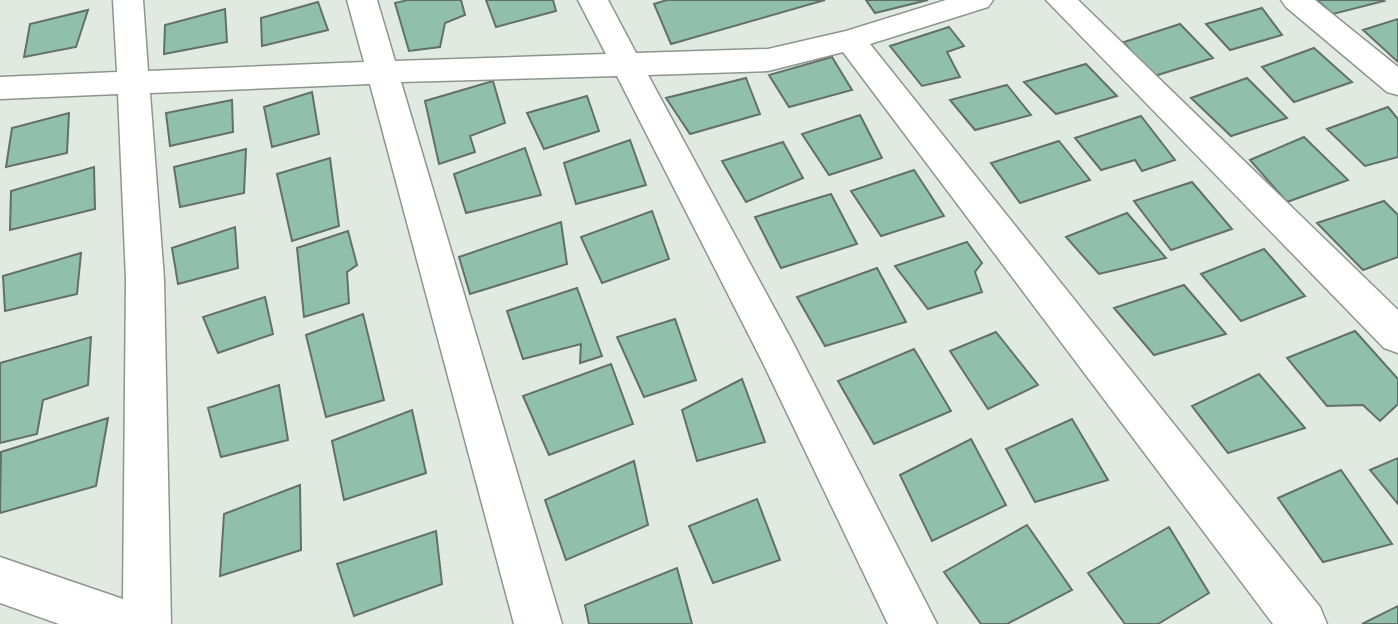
<svg xmlns="http://www.w3.org/2000/svg" width="1398" height="624" font-family="Rubik,sans-serif">
<style>
.building{fill:#90c0ac;stroke:#636f6a;stroke-width:2}
.lines{fill:none;stroke-linecap:round;stroke-linejoin:round}
.minor-casing{stroke:#8d968d;stroke-width:3}
.minor{fill:#fff;fill-rule:evenodd}
</style>
<rect width="100%" height="100%" fill="#e1eae1"/>
<path class="building" d="M408 0H461L465 15 445 23 440 47 409 51 395 3Z
M486 0H553L556 11 496 27Z
M667 0H825L671 44 654 4Z
M866 0H928L875 13Z
M1317 0H1382L1384 1 1333 14Z
M318 2 328 30 262 46 261 18Z
M1262 8 1282 35 1230 50 1206 24Z
M225 9 227 42 164 54 165 25Z
M88 10 76 47 24 57 30 24Z
M1398 19V62L1363 30Z
M1180 24 1213 58 1151 77 1124 42Z
M949 27 964 46 947 52 960 77 922 86 890 46Z
M1314 48 1352 82 1294 102 1262 67Z
M832 57 852 90 789 107 769 75Z
M1086 64 1117 96 1056 114 1024 82Z
M746 78 760 114 690 134 666 98Z
M1247 78 1287 118 1231 136 1191 98Z
M493 81 505 123 470 136 475 152 439 164 425 101Z
M1007 85 1031 115 975 130 950 100Z
M312 92 319 134 272 147 264 107Z
M587 96 599 131 544 149 527 113Z
M232 100 233 132 170 146 166 113Z
M1388 107 1398 119V157L1365 166 1327 129Z
M69 113 67 153 6 167 12 128Z
M860 115 882 158 829 175 802 134Z
M1141 116 1175 160 1142 171 1135 160 1101 170 1075 138Z
M1304 137 1348 180 1287 202 1250 160Z
M630 140 646 185 576 204 564 163Z
M1059 141 1090 180 1020 203 991 163Z
M783 142 803 178 746 202 722 161Z
M525 148 541 195 466 213 454 174Z
M246 149 244 193 180 207 174 167Z
M330 158 339 226 292 241 277 174Z
M94 167 95 209 10 230 11 191Z
M914 170 944 216 881 236 851 191Z
M1192 182 1232 229 1171 250 1134 201Z
M831 194 857 244 781 268 755 217Z
M1384 201 1398 215V257L1363 270 1317 223Z
M652 211 669 259 602 283 581 237Z
M1127 213 1166 258 1099 274 1066 237Z
M561 222 567 264 470 294 459 257Z
M235 227 238 268 178 284 172 248Z
M348 231 357 265 347 272 349 303 304 317 297 248Z
M967 242 982 263 975 272 982 292 928 309 895 266Z
M1264 249 1305 296 1241 321 1201 274Z
M81 253 77 294 5 311 3 276Z
M877 268 906 322 825 346 797 297Z
M1184 285 1226 334 1154 355 1114 308Z
M577 288 602 356 580 363 581 344 523 359 507 311Z
M265 297 273 334 218 353 203 317Z
M363 314 384 400 326 417 306 335Z
M675 319 696 380 644 397 617 337Z
M1355 331 1398 379V404L1380 421 1363 405 1327 406 1287 358Z
M996 332 1038 385 988 409 950 351Z
M91 337 88 385 43 400 37 434 0 443V363Z
M914 349 951 411 874 444 838 381Z
M611 364 633 424 549 455 523 396Z
M1259 374 1305 428 1228 453 1192 406Z
M742 379 765 442 697 461 682 410Z
M279 385 288 440 221 457 208 408Z
M412 410 426 473 344 500 332 441Z
M108 418 96 486 0 513 1 452Z
M1072 419 1108 480 1035 502 1006 449Z
M971 439 1006 505 932 541 900 475Z
M1398 458V504L1370 470Z
M634 461 648 525 566 560 545 500Z
M1341 470 1392 544 1323 562 1278 498Z
M300 485 301 550 220 576 224 514Z
M757 499 780 560 713 583 689 526Z
M1027 525 1072 590 1007 624H981L944 572Z
M1169 527 1209 593 1158 624H1125L1088 573Z
M436 531 442 584 354 616 337 564Z
M677 568 692 624H589L585 605Z
M1398 606V624H1362Z"/>
<g class="lines">
<defs>
<path id="minor" d="M113 0H143L148 71 364 62 347 0H377L395 61 606 54 578 0H608L636 53 768 49 846 31 946 0H993L988 7 870 44 1320 607 1327 624H1273L843 52 768 71 648 75 791 339 937 624H888L763 363 617 76 401 82 562 624H514L370 84 150 93 164 279 171 624H59L0 603V557L123 599 126 279 118 94 0 99V77L117 72Z
M1046 0H1078L1398 310V353L1384 348Z
M1281 0H1315L1398 67V95L1387 92 1286 7Z"/>
</defs>
<use href="#minor" class="minor-casing"/>
<use href="#minor" class="minor"/>
</g>
</svg>
